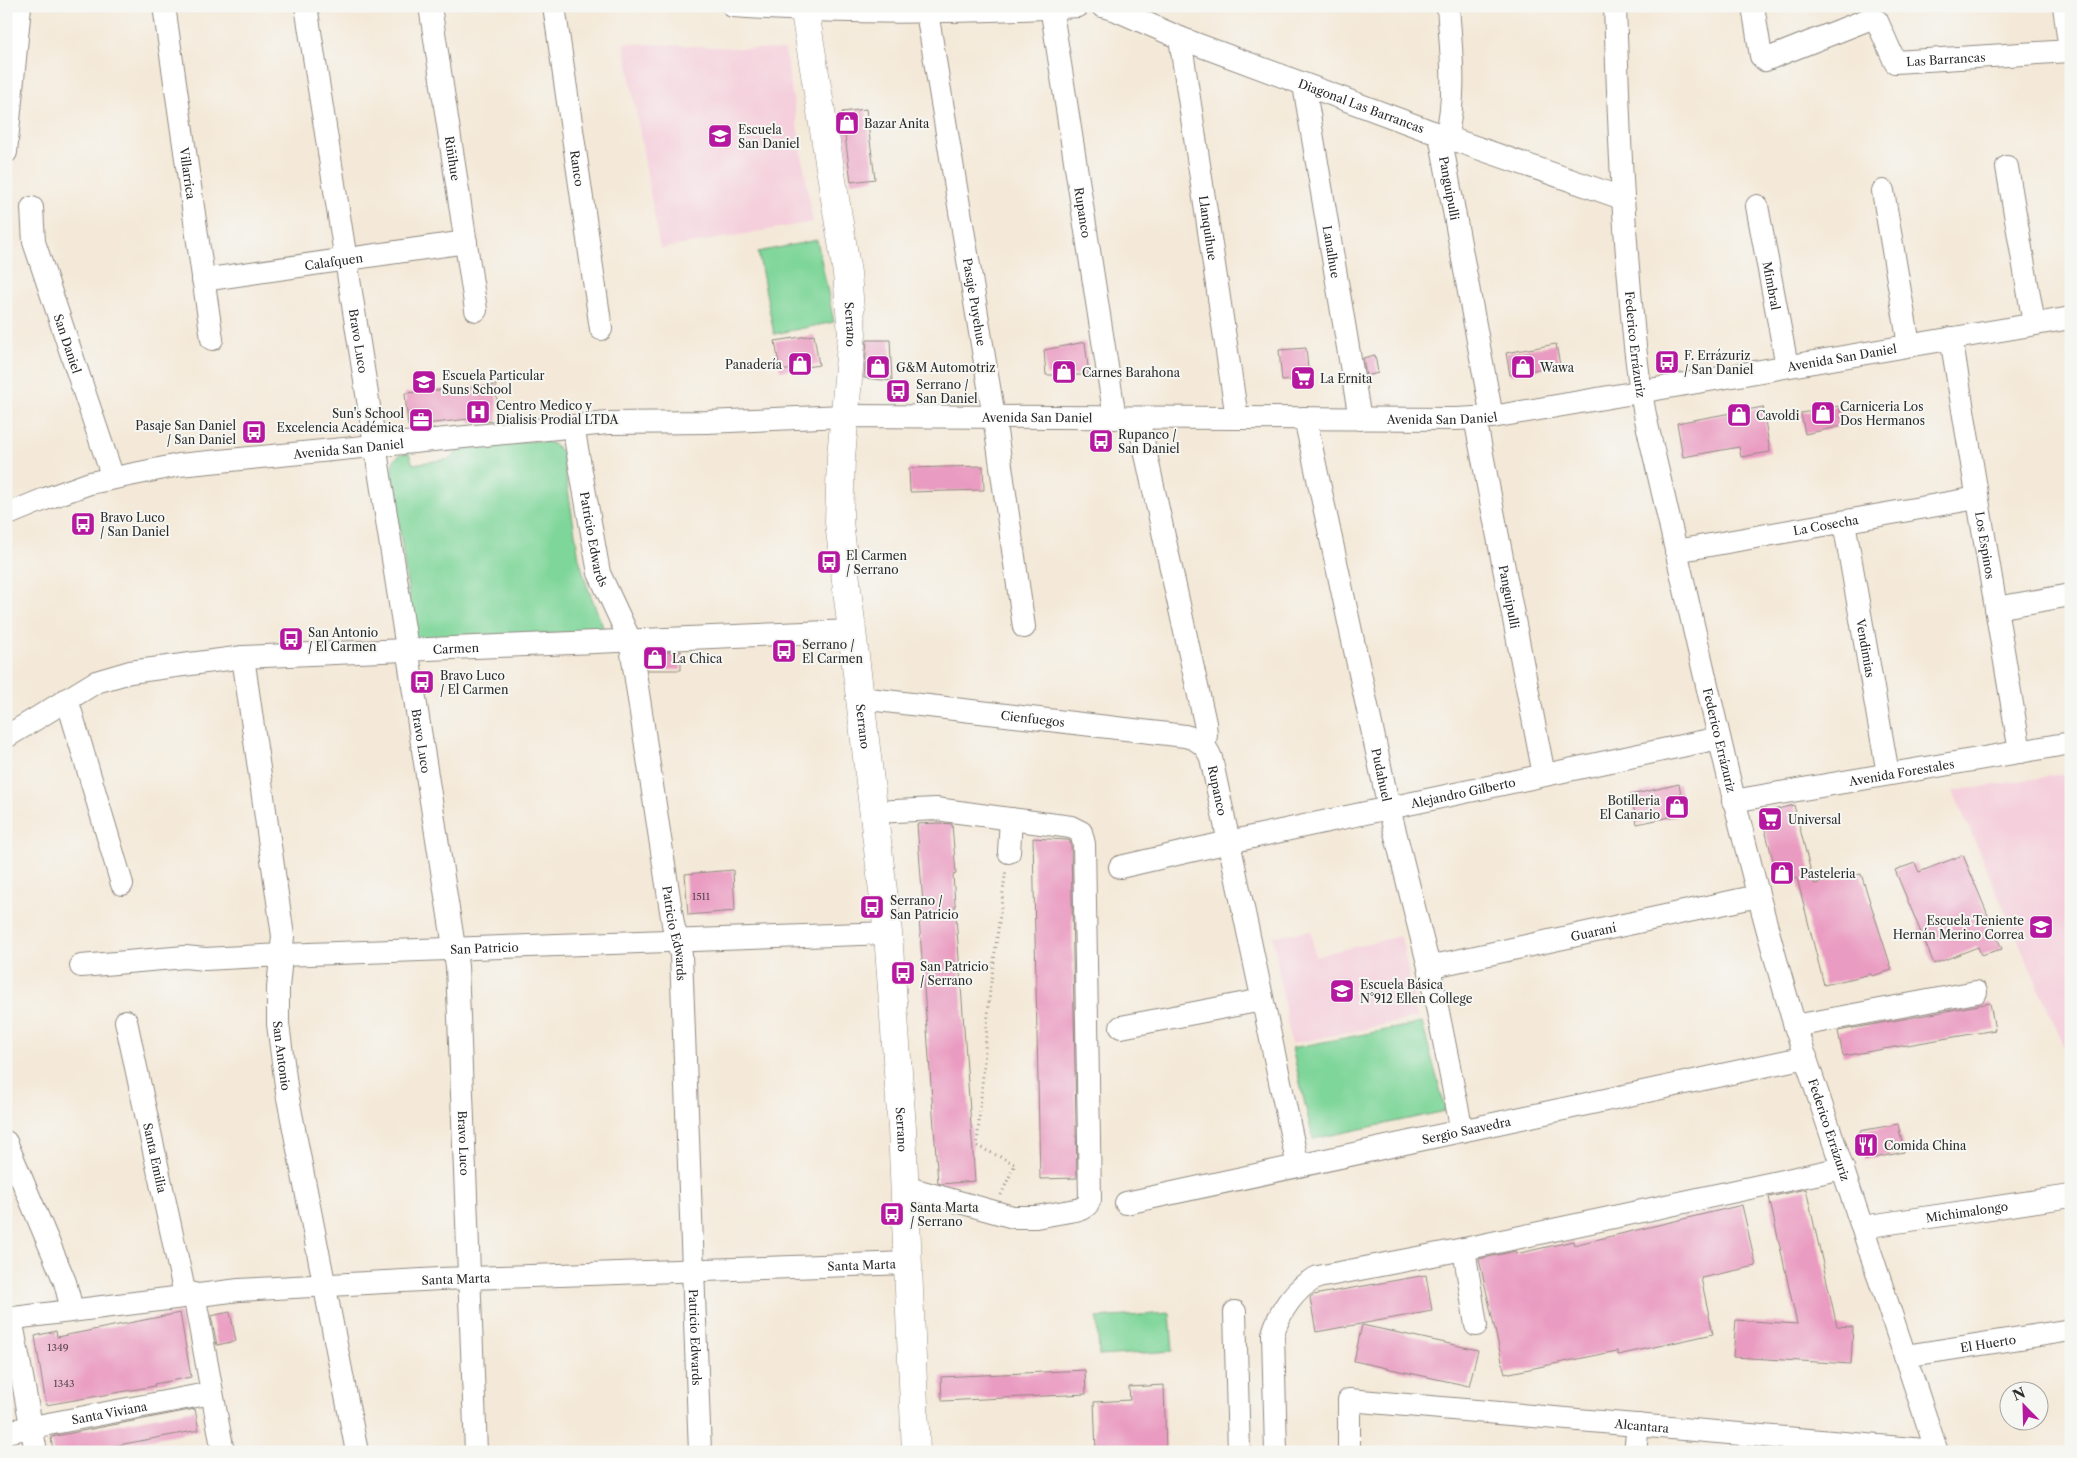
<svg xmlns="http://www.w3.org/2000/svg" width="2077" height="1458" font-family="'Libre Caslon Text',serif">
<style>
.built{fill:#f5cfdc}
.green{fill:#7fd69a;stroke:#558062}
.building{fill:#ea9bc1}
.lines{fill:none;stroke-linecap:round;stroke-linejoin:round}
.minor-casing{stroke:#908a82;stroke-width:24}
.major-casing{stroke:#908a82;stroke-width:29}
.path{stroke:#908a82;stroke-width:3;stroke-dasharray:1 4;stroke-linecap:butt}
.minor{stroke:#fff;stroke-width:22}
.major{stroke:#fff;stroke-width:28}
.labels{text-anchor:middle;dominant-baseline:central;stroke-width:4;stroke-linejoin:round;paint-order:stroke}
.number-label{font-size:10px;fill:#5b4750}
.street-label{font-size:12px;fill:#2b2b2b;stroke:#f6f6f2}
.poi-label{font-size:12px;fill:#2b2b2b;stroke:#f6f6f2;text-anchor:start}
</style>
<rect width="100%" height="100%" fill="#f6f6f2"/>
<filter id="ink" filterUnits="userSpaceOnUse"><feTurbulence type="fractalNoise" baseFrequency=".02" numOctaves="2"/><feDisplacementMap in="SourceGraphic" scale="10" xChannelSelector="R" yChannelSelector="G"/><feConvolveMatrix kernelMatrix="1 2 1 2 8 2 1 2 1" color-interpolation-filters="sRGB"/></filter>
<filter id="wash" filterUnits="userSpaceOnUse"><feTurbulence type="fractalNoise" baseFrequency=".0096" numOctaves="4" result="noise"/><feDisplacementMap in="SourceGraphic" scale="20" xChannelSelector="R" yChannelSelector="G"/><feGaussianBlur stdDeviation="1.12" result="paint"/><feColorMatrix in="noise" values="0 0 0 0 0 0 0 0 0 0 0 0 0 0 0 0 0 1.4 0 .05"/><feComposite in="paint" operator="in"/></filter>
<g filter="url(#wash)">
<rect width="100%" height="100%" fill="#f4e9d8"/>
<path class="built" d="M624 43 785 50 813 222 660 249Z
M2071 773V1062L1953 791Z
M1311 931 1315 956 1401 936 1417 1018 1291 1044 1273 936Z"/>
<path class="green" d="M817 240 834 322 774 334 758 252Z
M532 441C545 441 553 441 562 452L579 558 586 583 603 627 602 631 415 641 392 474C391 461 395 454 409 453L413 464 450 459 461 448Z
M1422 1023 1446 1111 1313 1139 1292 1048Z
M1170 1313 1173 1351 1099 1356 1097 1318Z"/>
<g id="blocks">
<path class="building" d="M866 109 875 179 851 182 842 112Z
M814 335 819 365 780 371 775 341Z
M867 340H890L892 381 864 378Z
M1085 342 1089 375H1046L1044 350Z
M1556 344 1560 365 1510 375 1506 353Z
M1306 348 1309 379 1282 381 1279 350Z
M1375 355 1378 373 1366 376 1363 358Z
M496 385 498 421 469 422V419L408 426 405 393Z
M1839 406 1843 426 1805 434 1801 413Z
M1763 407 1770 452 1741 457 1739 447 1683 457 1677 423Z
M983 466 984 490 910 492 909 468Z
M681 651V670H648L647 667 655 653Z
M1679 784 1685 814 1637 824 1631 795Z
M1794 805 1814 884 1861 874 1892 970 1872 976 1871 974 1824 985 1797 878 1779 883 1763 822 1769 811Z
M939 823 952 824 956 874 953 875 975 1181 941 1184 938 1183 918 904H923L917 824Z
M1033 838 1067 840 1070 841 1071 846 1077 1178 1040 1179Z
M1963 855 2002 949 1981 955 1978 947 1934 964 1895 870 1915 863 1919 872Z
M733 870 735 911 688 915 685 874Z
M1990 1003 1995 1030 1843 1056 1838 1031Z
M1898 1124 1904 1152 1865 1160 1860 1131Z
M1806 1189 1837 1326 1853 1327 1851 1364 1733 1357 1736 1320 1797 1324 1769 1197Z
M1742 1205 1756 1266 1701 1278 1713 1334 1618 1355 1617 1351 1505 1374 1479 1259 1516 1251V1254L1573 1241 1574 1245Z
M1426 1275 1432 1311 1316 1332 1310 1298 1313 1295Z
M230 1312 236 1341 217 1345 211 1316Z
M180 1313 191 1377 154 1384 155 1386 46 1405 35 1336 56 1331 57 1337Z
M1362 1325 1478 1350 1469 1386 1354 1361Z
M1085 1370 1086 1394 942 1401 941 1377Z
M1164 1385 1166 1452H1096L1094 1402 1130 1400 1129 1387Z
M195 1409 199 1430 81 1452H53L51 1437Z"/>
</g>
</g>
<g filter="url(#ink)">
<use href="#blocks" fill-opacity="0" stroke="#908a82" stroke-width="1"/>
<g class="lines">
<defs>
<g id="minor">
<path id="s1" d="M164 6 212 339"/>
<path id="s2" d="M306 6 457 966 476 1452"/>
<path id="s3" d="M430 6 476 310"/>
<path id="s4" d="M554 6 601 329"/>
<path d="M733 6C848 14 964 13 1078 6"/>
<path id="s5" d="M926 6 994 417 1024 627"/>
<path id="s6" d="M1051 6 1115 418"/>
<path id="s7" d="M1102 6 1116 10 1180 38 1446 137 1622 198"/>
<path id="s8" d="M1615 6C1618 97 1621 188 1629 279 1633 329 1637 379 1648 429 1695 628 1736 829 1795 1026L1937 1452"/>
<path id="s9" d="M1753 6 1761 56 1765 60 1869 19 1877 21 1895 62 2070 51 2064 6"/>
<path id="s10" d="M1180 38 1237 418"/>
<path id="s11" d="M1304 85 1360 419"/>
<path id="s12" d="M1440 135 1492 417"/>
<path d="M1446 137C1457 94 1451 51 1448 6"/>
<path d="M6 152 20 6"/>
<path d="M2007 167 2034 324"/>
<path d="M1883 191 1909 345"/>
<path id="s13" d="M1757 206 1787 366"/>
<path id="s14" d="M32 208 34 242 113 478"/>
<path id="s15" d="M203 280 466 242"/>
<path id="s16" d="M1951 338 2020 752"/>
<path d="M1138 418 1205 723 1206 735 1204 745"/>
<path id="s17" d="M1305 418 1389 808 1429 967 1462 1131"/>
<path id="s18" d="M1475 418 1544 775"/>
<path id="s19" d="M573 426 599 573 630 640 673 924 681 955 700 1452"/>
<path id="s20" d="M6 515 45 499 90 483 179 465 608 423 707 422 844 416 1456 419 1492 417 2071 318"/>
<path id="s21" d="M1844 522 1888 774"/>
<path id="s22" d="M1676 551 1977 498"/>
<path d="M1996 608 2071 595"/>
<path id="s23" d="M243 657 283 936 278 988V1024L287 1093 357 1452"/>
<path id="s24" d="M860 698 1185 736C1198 739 1206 745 1211 758L1298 1166"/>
<path d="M67 699 122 884"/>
<path id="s25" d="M6 737 96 682 130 672 243 657 852 631"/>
<path id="s26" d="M1733 801 2071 743"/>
<path d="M875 812 936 809 1071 827 1081 832 1084 844 1090 1199 1087 1205 1081 1209 1036 1217H1013L905 1187"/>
<path d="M1009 852 1011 819"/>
<path id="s27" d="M1120 867 1229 842 1719 738"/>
<path id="s28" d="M81 966 185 957 205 959 282 955 888 933"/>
<path id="s29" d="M1429 967 1758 896"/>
<path id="s30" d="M126 1021 185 1295"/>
<path d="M1795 1026 1976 992"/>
<path d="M1121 1027 1262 1000"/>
<path d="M6 1142 65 1282 72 1310"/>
<path id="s31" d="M1126 1203 1806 1057"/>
<path id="s32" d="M1863 1227 2071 1196"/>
<path d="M1464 1249 1476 1325"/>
<path d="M194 1294 223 1452"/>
<path d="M1235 1312 1239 1452"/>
<path d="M11 1318 36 1452"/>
<path id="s33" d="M6 1319 239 1290 440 1279 908 1263"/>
<path id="s34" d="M1905 1356 2071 1330"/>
<path id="s35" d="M6 1432 212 1393"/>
<path d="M1276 1452 1273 1334C1279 1312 1296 1286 1318 1277L1464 1249 1843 1168"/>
<path id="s36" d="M1349 1452V1400L1936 1451"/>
<path d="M1635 1452 1638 1425"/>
</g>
<g id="major">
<path id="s37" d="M804 6 847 273 852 334 841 457 839 522 888 933 902 1128 916 1452"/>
</g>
</defs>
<use href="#minor" class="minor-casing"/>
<use href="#major" class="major-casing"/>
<path class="path" d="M1001 1195 1015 1164 977 1146 990 990 1006 869"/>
<use href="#minor" class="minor"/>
<use href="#major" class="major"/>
</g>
</g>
<defs>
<symbol id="shop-square" viewBox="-11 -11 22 22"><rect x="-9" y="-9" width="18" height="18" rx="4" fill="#b5179e" stroke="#f6f6f2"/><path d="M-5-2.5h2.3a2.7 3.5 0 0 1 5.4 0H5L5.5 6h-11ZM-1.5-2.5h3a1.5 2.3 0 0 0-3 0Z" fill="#fff"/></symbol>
<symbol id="school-square" viewBox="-11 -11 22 22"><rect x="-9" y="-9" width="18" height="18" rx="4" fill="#b5179e" stroke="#f6f6f2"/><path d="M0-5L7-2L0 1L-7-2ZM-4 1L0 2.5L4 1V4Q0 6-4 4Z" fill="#fff"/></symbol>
<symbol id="bus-square" viewBox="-11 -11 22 22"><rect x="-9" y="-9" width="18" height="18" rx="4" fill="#b5179e" stroke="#f6f6f2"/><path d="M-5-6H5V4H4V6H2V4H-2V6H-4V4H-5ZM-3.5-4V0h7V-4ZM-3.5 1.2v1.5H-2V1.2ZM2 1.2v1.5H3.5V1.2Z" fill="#fff"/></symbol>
<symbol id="supermarket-square" viewBox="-11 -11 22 22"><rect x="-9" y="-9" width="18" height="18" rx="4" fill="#b5179e" stroke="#f6f6f2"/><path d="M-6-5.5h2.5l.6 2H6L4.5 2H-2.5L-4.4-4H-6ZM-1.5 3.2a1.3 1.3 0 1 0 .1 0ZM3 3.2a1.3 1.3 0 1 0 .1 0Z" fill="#fff"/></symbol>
<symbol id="hospital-square" viewBox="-11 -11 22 22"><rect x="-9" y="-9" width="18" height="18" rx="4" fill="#b5179e" stroke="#f6f6f2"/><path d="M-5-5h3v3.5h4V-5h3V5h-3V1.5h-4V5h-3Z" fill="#fff"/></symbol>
<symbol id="office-square" viewBox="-11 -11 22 22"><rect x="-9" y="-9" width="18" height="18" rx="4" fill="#b5179e" stroke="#f6f6f2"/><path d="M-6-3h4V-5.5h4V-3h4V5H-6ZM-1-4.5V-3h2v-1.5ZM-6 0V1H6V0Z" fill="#fff"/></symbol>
<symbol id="restaurant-square" viewBox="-11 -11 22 22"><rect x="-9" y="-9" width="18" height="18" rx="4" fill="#b5179e" stroke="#f6f6f2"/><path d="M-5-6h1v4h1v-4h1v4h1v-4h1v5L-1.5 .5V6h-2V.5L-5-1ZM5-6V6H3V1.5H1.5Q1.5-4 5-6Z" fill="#fff"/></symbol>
</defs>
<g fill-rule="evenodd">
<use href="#shop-square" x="833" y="109" width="28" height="28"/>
<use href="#school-square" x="706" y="122" width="28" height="28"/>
<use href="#bus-square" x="1653" y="348" width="28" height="28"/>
<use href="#shop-square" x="786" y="350" width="28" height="28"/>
<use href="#shop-square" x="864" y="353" width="28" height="28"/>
<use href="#shop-square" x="1509" y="353" width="28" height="28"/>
<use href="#shop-square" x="1050" y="358" width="28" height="28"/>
<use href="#supermarket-square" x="1289" y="364" width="28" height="28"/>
<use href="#school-square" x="410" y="368" width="28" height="28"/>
<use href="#bus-square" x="884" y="377" width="28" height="28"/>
<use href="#hospital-square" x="464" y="398" width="28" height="28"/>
<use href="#shop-square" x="1809" y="399" width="28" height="28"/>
<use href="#shop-square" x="1725" y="401" width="28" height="28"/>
<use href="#office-square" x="407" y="406" width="28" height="28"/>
<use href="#bus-square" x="240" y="418" width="28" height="28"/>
<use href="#bus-square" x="1087" y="427" width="28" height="28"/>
<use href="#bus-square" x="69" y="510" width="28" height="28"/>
<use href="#bus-square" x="815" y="548" width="28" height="28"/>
<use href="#bus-square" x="277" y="625" width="28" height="28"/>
<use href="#bus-square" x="770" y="637" width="28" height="28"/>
<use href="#shop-square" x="641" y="644" width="28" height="28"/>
<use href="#bus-square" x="408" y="668" width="28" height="28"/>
<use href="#shop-square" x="1663" y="793" width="28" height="28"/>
<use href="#supermarket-square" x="1756" y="805" width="28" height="28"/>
<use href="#shop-square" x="1768" y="859" width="28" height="28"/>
<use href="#bus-square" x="858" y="893" width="28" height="28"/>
<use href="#school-square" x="2027" y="913" width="28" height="28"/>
<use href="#bus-square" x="889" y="959" width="28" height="28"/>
<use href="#school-square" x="1328" y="977" width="28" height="28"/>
<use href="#restaurant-square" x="1852" y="1131" width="28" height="28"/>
<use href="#bus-square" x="878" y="1200" width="28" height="28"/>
</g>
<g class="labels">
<g class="number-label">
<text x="701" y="896">1511</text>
<text x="58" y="1347">1349</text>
<text x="64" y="1383">1343</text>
</g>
<g class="street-label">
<text stroke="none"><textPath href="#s9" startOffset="272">Las Barrancas</textPath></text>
<text stroke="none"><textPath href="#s7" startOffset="278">Diagonal Las Barrancas</textPath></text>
<text stroke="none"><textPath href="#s3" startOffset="154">Riñihue</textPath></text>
<text stroke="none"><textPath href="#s4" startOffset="164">Ranco</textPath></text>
<text stroke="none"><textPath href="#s1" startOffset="169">Villarrica</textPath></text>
<text stroke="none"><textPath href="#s12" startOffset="54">Panguipulli</textPath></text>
<text stroke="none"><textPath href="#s6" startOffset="209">Rupanco</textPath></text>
<text stroke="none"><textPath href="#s10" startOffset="192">Llanquihue</textPath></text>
<text stroke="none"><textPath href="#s11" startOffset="169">Lanalhue</textPath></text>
<text stroke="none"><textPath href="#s15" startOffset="132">Calafquen</textPath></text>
<text stroke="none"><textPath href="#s13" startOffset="81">Mimbral</textPath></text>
<text stroke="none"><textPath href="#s5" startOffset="300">Pasaje Puyehue</textPath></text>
<text stroke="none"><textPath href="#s37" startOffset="322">Serrano</textPath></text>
<text stroke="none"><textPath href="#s2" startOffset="339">Bravo Luco</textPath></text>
<text stroke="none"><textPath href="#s14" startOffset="141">San Daniel</textPath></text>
<text stroke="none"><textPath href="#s8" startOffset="339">Federico Errázuriz</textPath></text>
<text stroke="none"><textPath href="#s20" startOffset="1851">Avenida San Daniel</textPath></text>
<text stroke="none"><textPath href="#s20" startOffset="1041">Avenida San Daniel</textPath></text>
<text stroke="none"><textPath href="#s20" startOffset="1446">Avenida San Daniel</textPath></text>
<text stroke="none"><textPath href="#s20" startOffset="351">Avenida San Daniel</textPath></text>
<text stroke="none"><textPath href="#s22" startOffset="152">La Cosecha</textPath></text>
<text stroke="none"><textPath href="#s19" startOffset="115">Patricio Edwards</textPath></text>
<text stroke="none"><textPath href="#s16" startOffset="210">Los Espinos</textPath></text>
<text stroke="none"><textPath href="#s18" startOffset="182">Panguipulli</textPath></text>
<text stroke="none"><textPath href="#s25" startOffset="468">Carmen</textPath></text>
<text stroke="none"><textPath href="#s21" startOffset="128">Vendimias</textPath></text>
<text stroke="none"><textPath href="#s24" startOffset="174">Cienfuegos</textPath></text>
<text stroke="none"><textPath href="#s37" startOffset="726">Serrano</textPath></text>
<text stroke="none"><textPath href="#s8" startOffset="744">Federico Errázuriz</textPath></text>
<text stroke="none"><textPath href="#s2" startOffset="744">Bravo Luco</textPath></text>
<text stroke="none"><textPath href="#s26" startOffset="171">Avenida Forestales</textPath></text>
<text stroke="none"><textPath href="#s17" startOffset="365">Pudahuel</textPath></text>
<text stroke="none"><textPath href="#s24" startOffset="396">Rupanco</textPath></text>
<text stroke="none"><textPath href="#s27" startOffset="351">Alejandro Gilberto</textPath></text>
<text stroke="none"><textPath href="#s29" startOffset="168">Guaraní</textPath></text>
<text stroke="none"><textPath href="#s19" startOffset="520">Patricio Edwards</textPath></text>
<text stroke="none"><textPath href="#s28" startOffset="404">San Patricio</textPath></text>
<text stroke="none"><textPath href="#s23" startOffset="402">San Antonio</textPath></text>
<text stroke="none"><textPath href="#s37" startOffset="1131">Serrano</textPath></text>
<text stroke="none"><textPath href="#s31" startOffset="348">Sergio Saavedra</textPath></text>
<text stroke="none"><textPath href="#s8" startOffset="1149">Federico Errázuriz</textPath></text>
<text stroke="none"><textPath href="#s2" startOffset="1149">Bravo Luco</textPath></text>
<text stroke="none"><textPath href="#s30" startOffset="140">Santa Emilia</textPath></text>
<text stroke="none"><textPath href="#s32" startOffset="105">Michimalongo</textPath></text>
<text stroke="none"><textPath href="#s33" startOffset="858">Santa Marta</textPath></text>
<text stroke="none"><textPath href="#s33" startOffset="452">Santa Marta</textPath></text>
<text stroke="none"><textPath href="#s19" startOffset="925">Patricio Edwards</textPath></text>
<text stroke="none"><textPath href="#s34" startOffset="84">El Huerto</textPath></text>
<text stroke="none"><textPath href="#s35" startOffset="105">Santa Viviana</textPath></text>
<text stroke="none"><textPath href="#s36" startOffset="346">Alcantara</textPath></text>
</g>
<g class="poi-label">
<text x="864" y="123">Bazar Anita</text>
<text x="738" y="129">Escuela<tspan x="738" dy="14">San Daniel</tspan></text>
<text x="1684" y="355">F. Errázuriz<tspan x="1684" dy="14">/ San Daniel</tspan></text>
<text x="782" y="364" text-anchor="end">Panadería</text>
<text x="896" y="367">G&amp;M Automotriz</text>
<text x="1540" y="367">Wawa</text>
<text x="1082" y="372">Carnes Barahona</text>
<text x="442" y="375">Escuela Particular<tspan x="442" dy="14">Suns School</tspan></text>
<text x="1320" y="378">La Ernita</text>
<text x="916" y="384">Serrano /<tspan x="916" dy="14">San Daniel</tspan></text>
<text x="496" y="405">Centro Medico y<tspan x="496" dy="14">Dialisis Prodial LTDA</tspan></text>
<text x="1840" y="406">Carniceria Los<tspan x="1840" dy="14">Dos Hermanos</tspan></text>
<text x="404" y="413" text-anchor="end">Sun's School<tspan x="404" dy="14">Excelencia Académica</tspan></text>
<text x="1756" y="415">Cavoldi</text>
<text x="236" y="425" text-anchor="end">Pasaje San Daniel<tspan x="236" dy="14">/ San Daniel</tspan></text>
<text x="1118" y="434">Rupanco /<tspan x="1118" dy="14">San Daniel</tspan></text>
<text x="100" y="517">Bravo Luco<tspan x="100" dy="14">/ San Daniel</tspan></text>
<text x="846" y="555">El Carmen<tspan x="846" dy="14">/ Serrano</tspan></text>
<text x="308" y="632">San Antonio<tspan x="308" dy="14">/ El Carmen</tspan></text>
<text x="802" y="644">Serrano /<tspan x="802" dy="14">El Carmen</tspan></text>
<text x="672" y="658">La Chica</text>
<text x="440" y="675">Bravo Luco<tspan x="440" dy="14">/ El Carmen</tspan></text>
<text x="1660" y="800" text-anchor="end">Botilleria<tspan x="1660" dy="14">El Canario</tspan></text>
<text x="1788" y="819">Universal</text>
<text x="1800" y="873">Pasteleria</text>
<text x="890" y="900">Serrano /<tspan x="890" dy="14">San Patricio</tspan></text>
<text x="2024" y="920" text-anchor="end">Escuela Teniente<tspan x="2024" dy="14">Hernán Merino Correa</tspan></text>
<text x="920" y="966">San Patricio<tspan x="920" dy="14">/ Serrano</tspan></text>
<text x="1360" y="984">Escuela Básica<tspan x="1360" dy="14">N°912 Ellen College</tspan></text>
<text x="1884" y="1145">Comida China</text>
<text x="910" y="1207">Santa Marta<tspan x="910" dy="14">/ Serrano</tspan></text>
</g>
</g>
<rect width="2077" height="1458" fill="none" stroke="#f6f6f2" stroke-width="25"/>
<g transform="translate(2024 1406) rotate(337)"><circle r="24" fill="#f6f6f2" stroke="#a5a5a2"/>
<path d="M0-4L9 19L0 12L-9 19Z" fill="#b5179e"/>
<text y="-8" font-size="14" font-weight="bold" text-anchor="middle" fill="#2b2b2b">N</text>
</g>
</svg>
